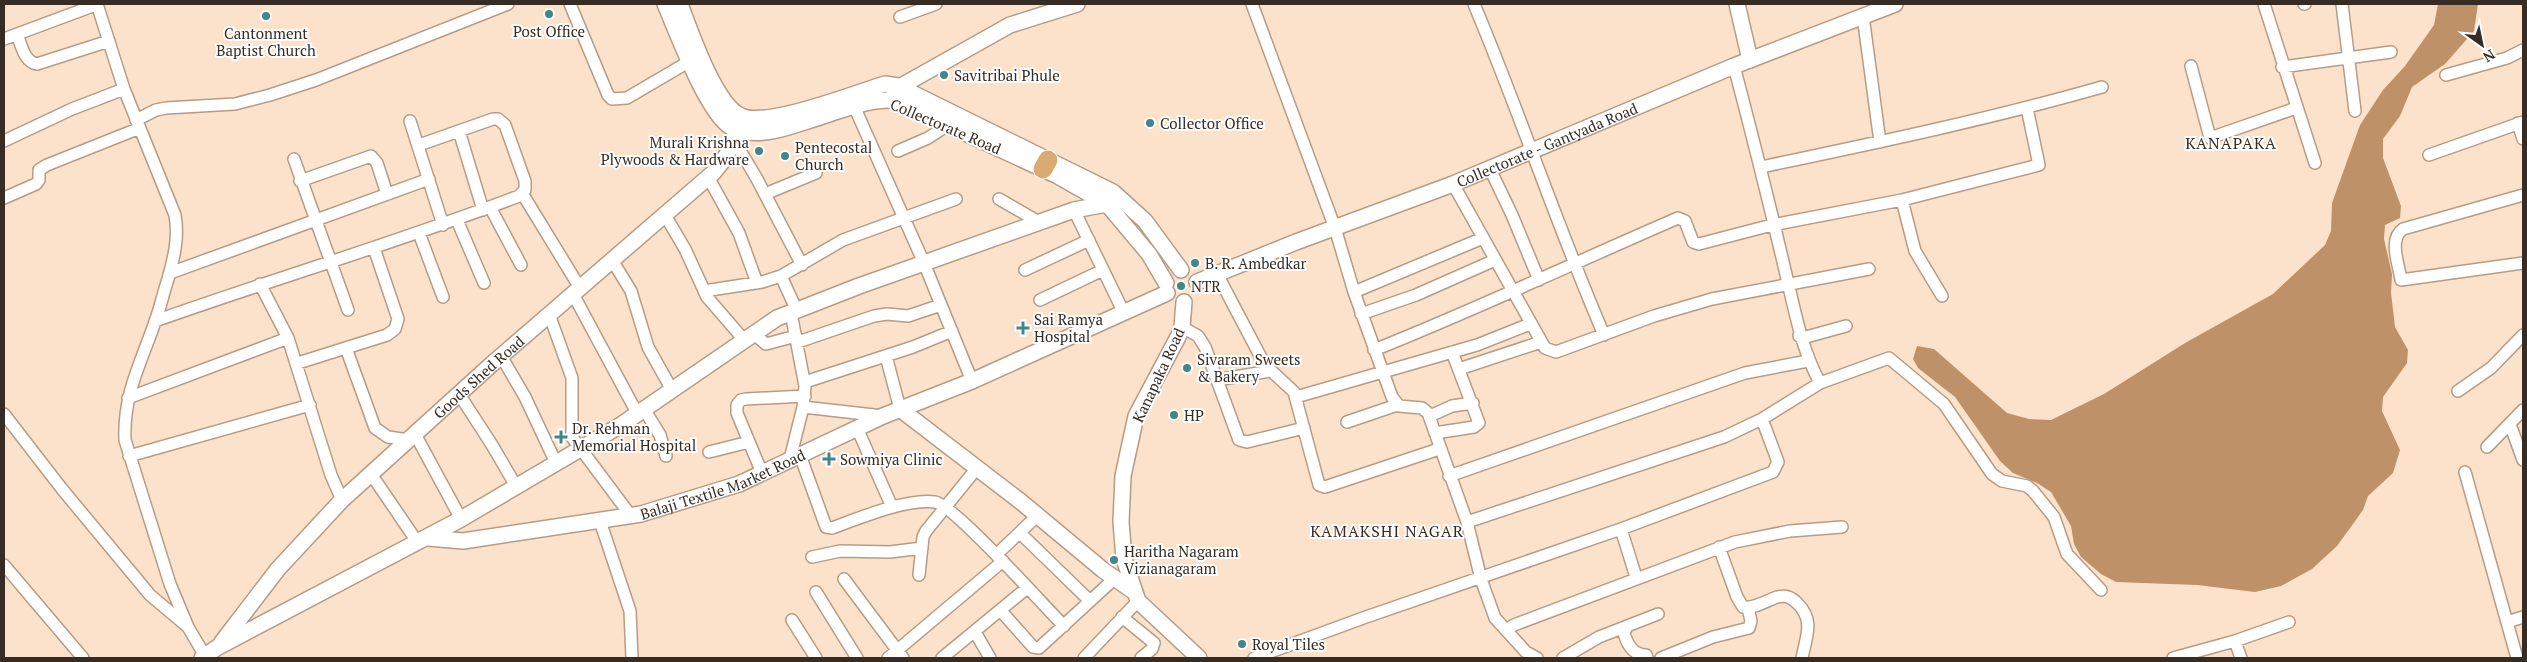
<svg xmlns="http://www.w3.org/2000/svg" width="2527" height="662" font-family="'PT Serif',serif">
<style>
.water{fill:#be9168}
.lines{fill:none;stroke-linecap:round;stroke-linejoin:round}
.minor-casing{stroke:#b69c86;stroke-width:14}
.tertiary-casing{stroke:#b69c86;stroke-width:18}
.primary-casing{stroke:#fff;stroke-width:21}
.minor{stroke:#fff;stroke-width:11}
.tertiary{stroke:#fff;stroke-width:15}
.primary{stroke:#daab70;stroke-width:19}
.poi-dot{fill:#3f8789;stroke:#fff;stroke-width:2}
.labels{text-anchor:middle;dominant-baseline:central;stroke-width:4;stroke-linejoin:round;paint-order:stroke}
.poi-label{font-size:15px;fill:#362c23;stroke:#fff;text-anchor:start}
.street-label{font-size:15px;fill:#362c23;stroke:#fff}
.neighbourhood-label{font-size:16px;letter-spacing:1px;fill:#362c23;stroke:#fff}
</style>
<rect width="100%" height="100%" fill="#fce2ca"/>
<path class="water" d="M2438 4H2478L2474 31 2445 64 2412 87 2400 116 2383 139V158L2401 206 2400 218 2385 225 2384 239 2392 274 2391 293 2395 327 2408 350 2407 363 2383 397 2382 411 2400 450 2393 473 2368 496 2363 510 2337 546 2312 569 2281 586 2255 592 2197 585 2116 582 2101 574 2081 557 2074 544 2071 526 2051 492 2037 483 2013 473 2000 461 1955 397 1918 368 1913 359 1917 346 1934 349 2007 413 2029 419 2051 420 2104 394 2185 343 2273 294 2325 245 2331 231 2332 203 2360 125 2383 90 2405 66 2434 25Z"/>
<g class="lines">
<defs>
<path id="minor" d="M97 4 124 89 175 215C179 238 174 257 168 279 164 291 161 304 157 316 143 359 123 392 125 440L170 584 188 627 205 656
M570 4 608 95 612 99 627 98 690 61
M1252 4 1335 228 1354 292 1392 397 1399 406 1422 408 1428 413 1467 522 1481 579 1495 618 1526 652 1537 658
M1474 4C1520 113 1557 226 1604 335
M2264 4 2315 163
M2304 4H2305
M2342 4 2355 111
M1863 16 1880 142
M900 17 936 4
M17 34C21 44 24 62 37 64L109 41
M4 39 98 4
M1734 66C1753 138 1771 210 1788 283 1797 320 1802 349 1820 383
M2191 66 2210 138 2296 108
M2282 67 2391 52
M2446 75 2507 58 2523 50
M854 106 924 263 972 381
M136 120 156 110 166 108 235 104 270 95 316 80 508 4
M410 121 443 225
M2518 123 2523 139
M459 131 483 210
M4 141 72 109 124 89
M735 142 757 179 802 265
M898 151 928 138 948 125
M2429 155 2523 122
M294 159 348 310
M1761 167C1875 143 1990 119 2102 87
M1490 169 1512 215 1539 280
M708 177 739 233 757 283
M300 181 371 156 377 163 387 194
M1453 184 1545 348 1556 352 1654 316 1712 299 1869 269
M522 193 580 288
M765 194 816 173
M2523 195 2403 229C2388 239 2399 265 2401 280L2523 263
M4 198 36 184 39 180V170L47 165 140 128
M999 199 1039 222
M1902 200 1915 251 1942 296
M490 207 521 265
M1074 210 1124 313
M665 215 685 249 707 297 745 341
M457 220 484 283
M419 233 443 297
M612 260 631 291 648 347 672 390
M1025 270 1089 240
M170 273 429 179
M1217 274 1265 365 1294 392 1319 485 1325 487 1439 449
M781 276 797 311
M260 284 288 338 331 475 342 500
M704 291 762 282 781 276 843 240 956 199
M1354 292 1483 238
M573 294 637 413
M1040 300 1103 270
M549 314 572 378V437L631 516
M1361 314 1416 295 1495 260
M155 321C276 278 399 242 519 196L525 190V181L505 125 498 119H493L419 145
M1182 327 1198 336 1205 347 1239 440 1247 442 1304 428
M754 334 766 344 796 336
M1799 336 1806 337 1846 326
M798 342 874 316 887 314 908 316 941 305
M346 348 375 428 388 437 409 440
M1374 350C1477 309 1576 262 1678 218L1685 221 1693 242 1699 244 1772 225 1902 200 2039 165 2027 108
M501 356 525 397 556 463
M886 356 900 409
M298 363 387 335 395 329 398 319 374 248
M1459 369 1541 342
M1217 380 1270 371
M805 382 913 347 952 331
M2458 391 2491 368 2523 335
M459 394 492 445 516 486
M1296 397 1477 345 1530 324
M128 398 288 338
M803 407 883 416
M644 409 660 435 666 456
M4 414 62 489 150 595 188 627
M1430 416 1452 406 1473 403
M1347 422 1397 405
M2510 424 2523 460
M857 428 892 507
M1435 433 1474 427 1479 423 1452 352
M415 434 461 519
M2487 447 2523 410
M709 452 749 442
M800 455 826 527 832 528C859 518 907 498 935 502 953 504 1045 607 1064 626
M129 456 310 405
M790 459 803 407 805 386 791 313
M2465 472 2517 658
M762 473 737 413V405L741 400 746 399 805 396
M371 474 418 543
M1449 476 1745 373 1808 361
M600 521 630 611 632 658
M1467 522 1724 437 1762 419 1820 383 1889 358 1944 404 1992 474 2002 481 2027 486 2033 491 2054 517 2067 554 2101 590
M1621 529 1636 577
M1020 533 1090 601
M1719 547 1737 597 1743 607C1754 609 1766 601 1777 597 1786 595 1791 597 1797 603 1815 620 1806 637 1802 658
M997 554 1037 516
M812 557 840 551 890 552 922 548
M4 565 83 658
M919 575 923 537 926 531 977 468
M844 579 903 658
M816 592 857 658
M1001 611 1033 647 1039 648 1114 579
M1122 617 1154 643 1152 649 1141 658
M792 620 816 658
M2507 622 2523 617
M1627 626 1624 633C1627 644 1633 655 1646 655L1647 658
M1506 630 1514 625 1735 542 1790 531 1842 527
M975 632 990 658
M2235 641 2241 658
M888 658 1003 561
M942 658 1027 588
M1084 658 1138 601
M1254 658 1366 617 1621 529 1773 472 1778 462 1762 419
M1563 658 1599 637 1658 614
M1661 658 1713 637 1749 628 1751 621 1748 608
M2173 658 2235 641 2289 622"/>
<g id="tertiary">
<path d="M665 4C676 30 708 115 731 127 759 141 793 125 820 117 845 109 868 99 894 100L1056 175 1107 204 1149 254 1166 283"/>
<path d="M680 4C690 30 715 105 741 116 767 128 855 93 885 84L898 86 1113 192 1145 221 1181 270"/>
<path d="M1737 4 1750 60"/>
<path d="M894 90 1010 25 1077 4"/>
<path id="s1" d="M1197 282 1296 242 1453 184 1734 66 1895 4"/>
<path d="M1184 302 1182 327 1178 337 1136 416 1123 476 1121 522 1124 559 1138 601 1199 658"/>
<path d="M900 409 1020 501 1103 570 1133 591"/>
<path id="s2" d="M428 538 463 541 641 514 739 484 883 416 972 381 1167 293"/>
<path id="s3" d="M222 642 278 569 342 500 492 364 713 173C729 155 736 140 741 116"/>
<path d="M202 658 218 647 461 519 621 425 777 318 859 286 1074 210 1107 204"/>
</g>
<path id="primary" d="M1043 169 1048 160"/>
</defs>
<use href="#minor" class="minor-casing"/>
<use href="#tertiary" class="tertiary-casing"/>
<use href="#primary" class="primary-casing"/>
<use href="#minor" class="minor"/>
<use href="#tertiary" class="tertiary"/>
<use href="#primary" class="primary"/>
</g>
<g class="poi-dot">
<circle cx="549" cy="14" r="5"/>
<circle cx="266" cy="16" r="5"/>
<circle cx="944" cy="75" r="5"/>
<circle cx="1150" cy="123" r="5"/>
<circle cx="759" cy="151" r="5"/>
<circle cx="785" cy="156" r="5"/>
<circle cx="1195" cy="263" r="5"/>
<circle cx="1181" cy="286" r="5"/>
<path d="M1020.5 320.5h5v5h5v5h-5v5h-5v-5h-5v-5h5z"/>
<circle cx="1187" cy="368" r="5"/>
<circle cx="1174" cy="415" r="5"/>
<path d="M558.5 429.5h5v5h5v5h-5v5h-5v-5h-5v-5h5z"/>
<path d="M826.5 451.5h5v5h5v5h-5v5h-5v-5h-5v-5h5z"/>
<circle cx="1114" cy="560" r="5"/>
<circle cx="1242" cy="644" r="5"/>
</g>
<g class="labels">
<g class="poi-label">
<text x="549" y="31" text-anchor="middle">Post Office</text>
<text x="266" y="33" text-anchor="middle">Cantonment<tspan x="266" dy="17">Baptist Church</tspan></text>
<text x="954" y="75">Savitribai Phule</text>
<text x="1160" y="123">Collector Office</text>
<text x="749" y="142" text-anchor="end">Murali Krishna<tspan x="749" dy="17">Plywoods &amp; Hardware</tspan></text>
<text x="795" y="147">Pentecostal<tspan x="795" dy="17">Church</tspan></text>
<text x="1205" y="263">B. R. Ambedkar</text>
<text x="1191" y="286">NTR</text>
<text x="1034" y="319">Sai Ramya<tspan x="1034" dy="17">Hospital</tspan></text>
<text x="1197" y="359">Sivaram Sweets<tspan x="1197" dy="17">&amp; Bakery</tspan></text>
<text x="1184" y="415">HP</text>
<text x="572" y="428">Dr. Rehman<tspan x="572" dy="17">Memorial Hospital</tspan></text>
<text x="840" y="459">Sowmiya Clinic</text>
<text x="1124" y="551">Haritha Nagaram<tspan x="1124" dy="17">Vizianagaram</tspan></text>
<text x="1252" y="644">Royal Tiles</text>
</g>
<g class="street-label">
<text transform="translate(946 126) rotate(23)">Collectorate Road</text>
<text stroke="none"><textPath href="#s1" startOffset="376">Collectorate - Gantyada Road</textPath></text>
<text transform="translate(1158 375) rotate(-65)">Kanapaka Road</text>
<text stroke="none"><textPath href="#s3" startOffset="370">Goods Shed Road</textPath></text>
<text stroke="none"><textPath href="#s2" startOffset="302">Balaji Textile Market Road</textPath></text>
</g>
<g class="neighbourhood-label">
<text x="2231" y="143">KANAPAKA</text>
<text x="1387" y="531">KAMAKSHI NAGAR</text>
</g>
</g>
<rect width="2527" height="662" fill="none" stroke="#362c23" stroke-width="10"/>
<g transform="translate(2482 45) rotate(147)" stroke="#ffffff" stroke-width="4" paint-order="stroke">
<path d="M0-4L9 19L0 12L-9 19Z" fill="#362c23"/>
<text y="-8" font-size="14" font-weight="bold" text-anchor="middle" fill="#362c23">N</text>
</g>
</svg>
